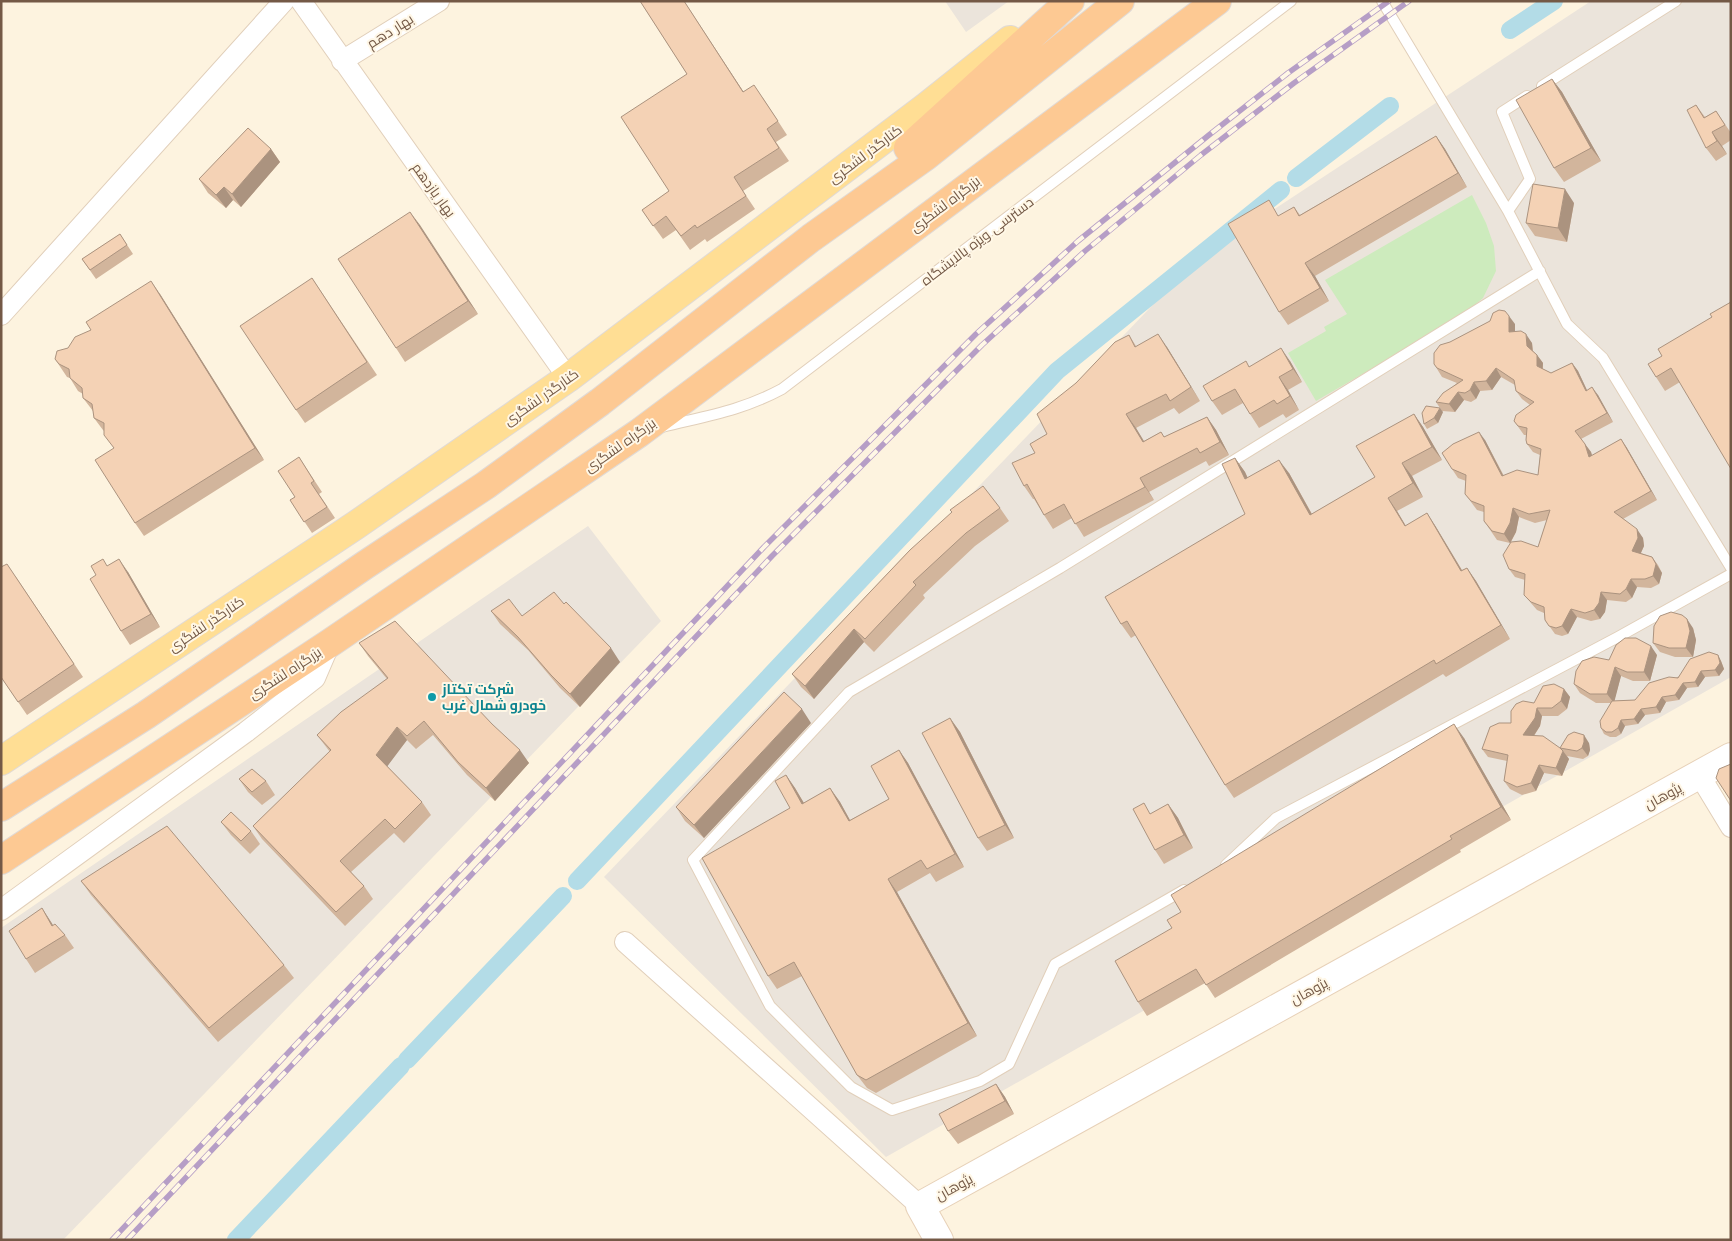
<svg xmlns="http://www.w3.org/2000/svg" width="1732" height="1241" font-family="Poppins,Cairo,sans-serif">
<style>
.industrial{fill:#ebe4db}
.green{fill:#cdebbd}
.lines{fill:none;stroke-linecap:round;stroke-linejoin:round}
.canal{stroke:#b3dce7;stroke-width:18}
.service-casing{stroke:#e1cfba;stroke-width:12}
.minor-casing{stroke:#e1cfba;stroke-width:22}
.secondary-casing{stroke:#e7d1b8;stroke-width:30}
.primary-casing{stroke:#e0dad6;stroke-width:30}
.trunk-casing{stroke:#e0dad6;stroke-width:30}
.service{stroke:#fff;stroke-width:10}
.minor{stroke:#fff;stroke-width:20}
.secondary{stroke:#fff;stroke-width:28}
.primary{stroke:#ffde94;stroke-width:28}
.trunk{stroke:#fdc993;stroke-width:28}
.rail-casing{stroke:#b69ec6;stroke-width:5.5}
.rail{stroke:#fff7e6;stroke-width:4;stroke-dasharray:11;stroke-linecap:butt}
.wall{fill:#d2b59c;fill-rule:evenodd}
.shaded-wall{fill:#ab937f}
.building{fill:#f4d2b5;stroke:#ab937f}
.culture-dot{fill:#0f9aa8;stroke:#fff7e6;stroke-width:2}
.labels{text-anchor:middle;dominant-baseline:central;stroke-width:4;stroke-linejoin:round;paint-order:stroke}
.street-label{font-size:14px;fill:#745946;stroke:#fff7e6}
.culture-label{font-size:14px;font-weight:bold;fill:#0d838f;stroke:#fff7e6;text-anchor:start}
</style>
<rect width="100%" height="100%" fill="#fdf3df"/>
<path class="industrial" d="M945 1H1009L966 32Z
M1591 1H1731V677L886 1157 604 877 1194 262Z
M588 526 661 621 63 1240H1V928Z"/>
<path class="green" d="M1472 195 1486 223 1494 246 1496 271 1483 298 1459 318 1316 401 1288 353 1326 331 1324 327 1347 314 1325 280Z"/>
<g class="lines">
<path class="canal" d="M1510 30 1554 1
M1296 178 1390 106
M577 881 1057 371 1281 190
M407 1060 563 896
M236 1240 401 1066"/>
<defs>
<path id="service" d="M1382 1 1508 211 1567 324 1603 358 1731 568
M1542 86 1676 1
M1508 211 1530 179 1502 112 1527 96
M662 427C706 416 741 411 782 389L1291 1
M1226 865 1276 818 1618 637 1731 574
M1184 890 1055 964 1009 1064 980 1081 892 1110 851 1087 770 1006 693 860 849 692 1060 568 1540 271"/>
<path id="minor" d="M301 1 568 378
M342 61 439 1
M1 315 284 1
M1700 776 1731 827
M1 910 246 732 315 678 330 643
M625 942 920 1206"/>
<path id="secondary" d="M939 1240 920 1206 1731 757"/>
<path id="primary" d="M1 761 356 525 568 378 926 107 1010 40"/>
<path id="trunk" d="M908 148 1070 1
M1 807 146 715 365 565 486 485 600 402 811 238 926 156 1120 1
M1 860 330 643 639 433 1217 1"/>
</defs>
<use href="#service" class="service-casing"/>
<use href="#minor" class="minor-casing"/>
<use href="#secondary" class="secondary-casing"/>
<use href="#primary" class="primary-casing"/>
<use href="#trunk" class="trunk-casing"/>
<use href="#service" class="service"/>
<use href="#minor" class="minor"/>
<use href="#secondary" class="secondary"/>
<use href="#primary" class="primary"/>
<use href="#trunk" class="trunk"/>
<defs>
<path id="rail" d="M112 1240 764 547 976 334 1078 241 1209 135 1288 73 1389 1
M127 1240 772 556 982 345 1085 251 1201 155 1294 83 1409 1"/>
</defs>
<use href="#rail" class="rail-casing"/>
<use href="#rail" class="rail"/>
</g>
<path class="wall" d="M640 1H684L743 91 763 98 787 135 776 142 789 161 743 191 755 209 707 242 705 239 690 250 676 230 663 239 642 210 669 191 687 74Z
M1552 79 1562 92 1601 161 1564 182 1554 168Z
M1696 105 1705 117 1716 111 1731 133V140L1722 146 1727 154 1716 161 1706 148Z
M1436 136 1445 149 1467 187 1315 276 1329 301 1288 325 1279 312 1280 216 1294 207 1300 215Z
M271 149 280 162 241 207 233 200 226 208 208 193 199 179Z
M1574 203 1567 242 1535 236 1526 223Z
M410 212 478 314 405 362 396 348Z
M120 234 133 254 96 279 82 259Z
M312 278 377 375 305 423 296 410Z
M160 294 264 460 144 536 135 523 114 448 104 431 103 430 94 418 93 411 83 398V394L78 391 70 378 67 377 55 359 91 330Z
M1712 317 1680 382 1665 391 1656 377 1662 356Z
M1515 324V332L1532 343 1533 351 1537 355 1543 363V369L1551 373 1572 363 1578 371 1587 390 1598 395 1613 422 1581 439 1591 452 1592 456 1621 439 1627 448 1657 500 1623 519 1643 538 1644 546 1641 553 1652 557 1658 565 1662 573 1659 584 1651 588 1637 587 1632 598 1626 602 1607 600 1605 612 1600 619 1591 621 1577 617 1568 634 1562 636 1555 634 1545 620 1544 613 1537 610 1524 595 1525 580 1515 577 1509 569 1510 543 1497 540 1484 521V512L1477 510 1465 494 1466 481 1458 478 1452 469 1485 440 1504 476 1538 475 1540 455 1533 452 1527 444 1526 435H1524L1514 421 1530 405 1522 399 1516 391 1515 385 1501 377 1492 390 1480 391 1476 399 1471 402 1464 400 1455 412 1442 411 1436 402 1457 383 1442 377 1434 364ZM1519 517 1535 523 1547 520 1538 547 1511 542 1516 532Z
M1129 335 1136 346 1167 347 1200 401 1179 414 1174 408 1136 428 1144 441 1161 432 1164 437 1207 417 1216 430 1229 455 1209 466 1206 461 1149 492 1154 500 1084 537 1072 518 1053 529 1044 515 1034 499H1033L1024 486 1035 453 1047 434 1076 383Z
M1290 361 1302 382 1288 390 1299 410 1286 418 1283 414 1259 428 1243 403 1222 415 1212 401 1250 366Z
M1443 412 1438 423 1427 429 1424 424Z
M1414 414 1423 427 1442 460 1412 476 1423 497 1397 511 1406 526 1427 513 1436 527 1462 570 1467 568 1476 581 1510 639 1446 677 1443 674 1234 798 1225 785 1136 635 1131 638 1121 624 1245 514 1235 458 1245 472 1248 478 1289 473 1312 514 1375 477Z
M299 457 322 492 319 494 335 518 312 533 290 500 295 497Z
M1000 508 1009 521 975 546 923 595 925 598 874 652 864 642 814 699 801 687 792 674 910 550Z
M108 566 128 572 160 627 130 645 121 631 96 575Z
M16 577 83 677 27 715 1 677Z
M564 604 620 662 580 707 560 688 528 650 500 624 491 611 522 616Z
M1693 628 1696 640 1693 657H1675L1660 652 1653 643Z
M359 643 492 724 529 763 495 801 467 775 433 735 416 749 407 740 387 766 422 802 431 815 404 843 394 833 351 872 364 886 373 899 345 926 262 839 253 826 330 752 317 735 387 679 368 656Z
M1657 655 1650 681H1633L1621 676 1614 701 1635 700 1718 655 1721 661 1724 669 1719 676 1705 677 1698 687 1687 688 1679 700 1666 702 1660 713 1645 715 1638 724 1625 726 1621 734 1616 737H1610L1604 734 1601 728 1611 703H1596L1580 693 1574 684 1609 660Z
M1564 689 1570 697 1567 709 1558 716H1542L1540 726 1534 736 1560 748 1589 743 1590 750 1588 756 1583 759 1567 756 1569 759 1562 776 1544 773 1536 791 1522 795 1510 789 1504 781 1507 761 1488 757 1482 749 1534 703Z
M950 718 960 732 1014 838 987 851 978 838Z
M811 723 704 838 685 821 676 807Z
M1464 738 1511 820 1460 850 1461 852 1215 998 1205 983 1147 1016 1138 1002 1172 928 1181 912Z
M899 750 908 763 964 867 936 882 930 873 897 892 977 1036 876 1093 867 1088 857 1075 802 976 777 989 768 976 790 808 786 775 795 788 804 803 830 788 840 802 850 820 889 799Z
M239 779 266 781 275 795 262 805 248 792Z
M1168 804 1178 818 1193 848 1164 864 1155 850Z
M221 822 251 831 260 844 250 854 231 835Z
M81 881 284 965 294 978 218 1042 91 895Z
M42 908 53 925 65 935 74 948 35 973 26 959Z
M996 1084 1005 1097 1014 1114 958 1144 948 1131Z"/>
<path class="shaded-wall" d="M684 1 752 105 743 92Z
M1552 79 1562 92 1601 161 1591 148Z
M1712 132 1722 146 1727 154 1717 141Z
M1436 136 1445 149 1467 187 1458 173Z
M271 149 280 162 241 207 232 194Z
M224 187 233 200 226 208 216 195Z
M1565 189 1574 203 1567 242 1558 228Z
M410 212 420 225 478 314 468 301Z
M1305 263 1315 276 1329 301 1320 288Z
M151 281 160 294 264 460 255 448Z
M1509 316 1515 324V340L1509 332Z
M1158 334 1167 347 1200 401 1191 387Z
M1526 334 1532 343 1533 355 1527 346Z
M1281 348 1290 361 1302 382 1293 369Z
M1537 355 1543 363 1542 375 1537 366Z
M1572 363 1578 371 1591 399 1586 391Z
M1496 368 1501 377 1492 390 1486 381Z
M1279 377 1288 390 1299 410 1290 396Z
M1474 382 1480 391 1476 399 1470 390Z
M1592 387 1598 395 1613 422 1607 413Z
M1458 392 1464 400 1455 412 1449 404Z
M1440 408 1443 412 1438 423 1434 418Z
M1126 414 1136 428 1152 455 1143 442Z
M1414 414 1423 427 1442 460 1432 447Z
M1207 417 1216 430 1229 455 1220 442Z
M1479 432 1485 440 1508 485 1502 476Z
M1621 439 1627 448 1657 500 1651 491Z
M1585 444 1591 452 1595 465 1589 457Z
M1235 458 1245 472 1254 493 1245 479Z
M1279 460 1289 473 1320 529 1310 515Z
M1402 463 1412 476 1423 497 1413 483Z
M1140 478 1149 492 1154 500 1145 487Z
M1388 498 1397 511 1414 540 1405 526Z
M1513 508 1519 517 1516 532 1510 543 1504 534Z
M1427 513 1436 527 1470 584 1461 571Z
M1637 529 1643 538 1644 546 1638 559 1632 551Z
M1652 557 1662 573 1659 584 1653 576Z
M119 559 128 572 160 627 151 614Z
M1467 568 1476 581 1510 639 1501 625Z
M1631 579 1637 587 1632 598 1626 589Z
M1601 592 1607 600 1605 612 1600 619 1594 610Z
M1571 609 1577 617 1568 634 1562 626Z
M1687 619 1693 628 1696 640 1693 657 1686 648Z
M854 629 864 642 814 699 805 686Z
M1651 646 1657 655 1650 681 1644 672Z
M611 648 620 662 580 707 570 694Z
M1718 655 1721 661 1724 669 1719 676 1715 670Z
M1615 667 1621 676 1614 703 1607 694Z
M1701 671 1705 677 1698 687 1695 682Z
M1683 683 1687 688 1679 700 1675 695Z
M1564 689 1570 697 1567 709 1561 701Z
M1662 697 1666 702 1660 713 1656 707Z
M1537 708 1542 716 1540 726 1529 743 1523 735Z
M802 709 811 723 704 838 694 825Z
M1641 709 1645 715 1638 724 1634 719Z
M950 718 960 732 1014 838 1005 825Z
M1621 720 1625 726 1621 734 1618 728Z
M1454 724 1464 738 1511 820 1501 807Z
M397 727 407 740 386 768 376 755Z
M1584 735 1589 743 1590 750 1588 756 1582 748Z
M520 750 529 763 495 801 486 788Z
M899 750 908 763 964 867 955 854Z
M1563 751 1569 759 1562 776 1556 768Z
M1539 765 1544 773 1536 791 1531 783Z
M786 775 795 788 812 817 802 804Z
M830 788 840 802 858 835 849 821Z
M1168 804 1178 818 1193 848 1184 835Z
M888 879 897 892 977 1036 968 1023Z
M42 908 51 922 61 939 52 926Z
M996 1084 1005 1097 1014 1114 1005 1101Z"/>
<path class="building" d="M640 1H684L743 92 754 85 778 121 767 129 779 148 734 177 746 196 697 228 695 225 681 236 666 216 653 226 642 210 669 191 621 117 687 74Z
M1552 79 1591 148 1554 168 1516 100Z
M1696 105 1704 118 1716 111 1725 125 1712 132 1717 141 1706 148 1687 110Z
M248 128 271 149 232 194 224 187 216 195 199 179Z
M1436 136 1458 173 1305 263 1320 288 1279 312 1228 224 1269 200 1278 216 1294 207 1299 216Z
M1533 184 1565 189 1558 228 1526 223Z
M410 212 468 301 396 348 338 259Z
M120 234 127 245 90 270 82 259Z
M312 278 367 362 296 410 240 326Z
M151 281 255 448 135 523 95 460 114 448 104 435V423L94 418 92 404 83 398 82 388 70 378 69 369 59 364 55 359 57 351 68 348 75 337 91 330 86 322Z
M1731 302V469L1671 368 1656 377 1648 364 1662 356 1658 349 1712 317 1710 314Z
M1499 310 1505 311 1509 316V332L1521 331 1526 334 1527 346 1537 355V366L1551 373 1572 363 1586 391 1592 387 1607 413 1575 431 1585 444 1589 457 1621 439 1651 491 1614 512 1637 529 1638 538 1632 551 1652 557 1656 564 1653 576 1645 579H1631L1626 589 1620 594 1601 592 1599 603 1594 610 1585 613 1571 609 1562 626 1556 628 1549 626 1545 620 1544 607 1531 602 1524 595 1525 574 1509 569 1503 555 1511 542 1521 541 1538 547 1550 510 1529 514 1513 508 1510 523 1504 534 1492 531 1484 521V506L1471 501 1465 494 1466 475 1452 469 1442 453 1453 444 1479 432 1502 476 1517 470 1538 475 1541 449 1527 444 1526 440 1527 428 1518 426 1514 421 1516 415 1534 402 1516 391 1514 380 1496 368 1486 381 1474 382 1470 390 1465 393 1458 392 1449 404 1436 402 1443 393 1463 380 1437 368 1434 364V353L1440 345 1450 342 1490 321 1493 313Z
M1158 334 1191 387 1170 401 1166 394 1126 414 1143 442 1161 432 1164 437 1207 417 1220 442 1200 453 1197 448 1140 478 1145 487 1075 524 1064 504 1044 515 1027 484 1024 486 1012 463 1035 453 1030 444 1047 434 1037 414 1076 383 1115 342 1129 335 1135 347Z
M1281 348 1293 369 1279 377 1290 396 1277 404 1274 400 1250 414 1235 389 1212 401 1203 386 1246 361 1249 367Z
M1426 406 1440 408 1434 418 1424 424 1422 413Z
M1414 414 1432 447 1402 463 1413 483 1388 498 1405 526 1427 513 1461 571 1467 568 1501 625 1436 664 1434 660 1225 785 1127 621 1121 624 1105 597 1245 514 1222 464 1235 458 1245 479 1279 460 1310 515 1375 477 1356 446Z
M299 457 314 481 311 483 327 507 304 522 290 500 295 497 278 471Z
M983 486 1000 508 966 533 913 582 916 585 865 639 854 629 805 686 792 674 910 550 952 512 950 510Z
M103 559 107 566 119 559 151 614 121 631 90 579 96 575 91 566Z
M7 564 74 664 18 702 1 677V567Z
M554 592 564 604 566 602 611 648 570 694 551 675 518 637 491 611 509 599 522 616Z
M1671 612 1682 615 1687 619 1690 631 1686 648H1669L1653 643 1654 626 1660 616Z
M395 621 492 724 520 750 486 788 458 762 424 721 407 736 397 727 376 755 422 802 395 829 385 819 340 861 364 886 336 912 253 826 331 750 317 735 341 712 388 678 359 643Z
M1625 638H1636L1651 646 1644 672H1627L1615 667 1607 694H1590L1574 684 1576 671 1582 661 1594 657 1609 660 1616 645Z
M1709 652 1718 655 1720 663 1715 670 1701 671 1695 682 1683 683 1675 695 1662 697 1656 707 1641 709 1634 719 1621 720 1618 728 1612 732H1606L1601 728 1600 721 1612 701 1635 700 1649 683 1669 677 1678 678 1690 659Z
M1554 684 1564 689 1561 701 1552 708H1537L1535 718 1523 735 1543 736 1560 748 1568 735 1574 732 1584 735V742L1582 748 1577 751 1560 748 1563 751 1556 768 1539 765 1531 783 1517 787 1504 781 1508 755 1482 749 1490 727 1499 723H1511V711L1516 704 1523 701 1534 703 1543 686Z
M784 692 802 709 694 825 676 807Z
M950 718 1005 825 978 838 922 733Z
M1454 724 1501 807 1450 836 1452 839 1206 985 1196 969 1138 1002 1115 961 1172 928 1167 920 1181 912 1171 895Z
M899 750 955 854 927 869 921 860 888 879 968 1023 866 1080 857 1075 794 962 768 976 702 858 790 808 775 781 786 775 802 804 830 788 849 821 889 799 871 766Z
M1731 764V801L1716 778 1719 769Z
M252 769 266 781 252 792 239 779Z
M1144 803 1150 814 1168 804 1184 835 1155 850 1133 809Z
M231 812 251 831 241 841 221 822Z
M167 826 284 965 209 1028 81 881Z
M42 908 52 926 55 924 65 935 26 959 9 931Z
M996 1084 1005 1101 948 1131 939 1114Z"/>
<circle class="culture-dot" cx="432" cy="697" r="5"/>
<g class="labels">
<g class="street-label">
<text transform="translate(390 31) rotate(-32)">بهار دهم</text>
<text transform="translate(865 154) rotate(-37)">کنارگذر لشگری</text>
<text transform="translate(434 190) rotate(54)">بهار یازدهم</text>
<text transform="translate(945 204) rotate(-37)">بزرگراه لشگری</text>
<text transform="translate(977 241) rotate(-37)">دسترسی ویژه پالایشگاه</text>
<text transform="translate(541 397) rotate(-35)">کنارگذر لشگری</text>
<text transform="translate(620 445) rotate(-35)">بزرگراه لشگری</text>
<text transform="translate(206 624) rotate(-34)">کنارگذر لشگری</text>
<text transform="translate(285 673) rotate(-33)">بزرگراه لشگری</text>
<text transform="translate(1663 796) rotate(-29)">پژوهان</text>
<text transform="translate(1309 991) rotate(-29)">پژوهان</text>
<text transform="translate(954 1187) rotate(-29)">پژوهان</text>
</g>
<g class="culture-label">
<text x="442" y="689">شرکت تکتاز<tspan x="442" dy="16">خودرو شمال غرب</tspan></text>
</g>
</g>
<rect width="1732" height="1241" fill="none" stroke="#745946" stroke-width="5"/>
</svg>
